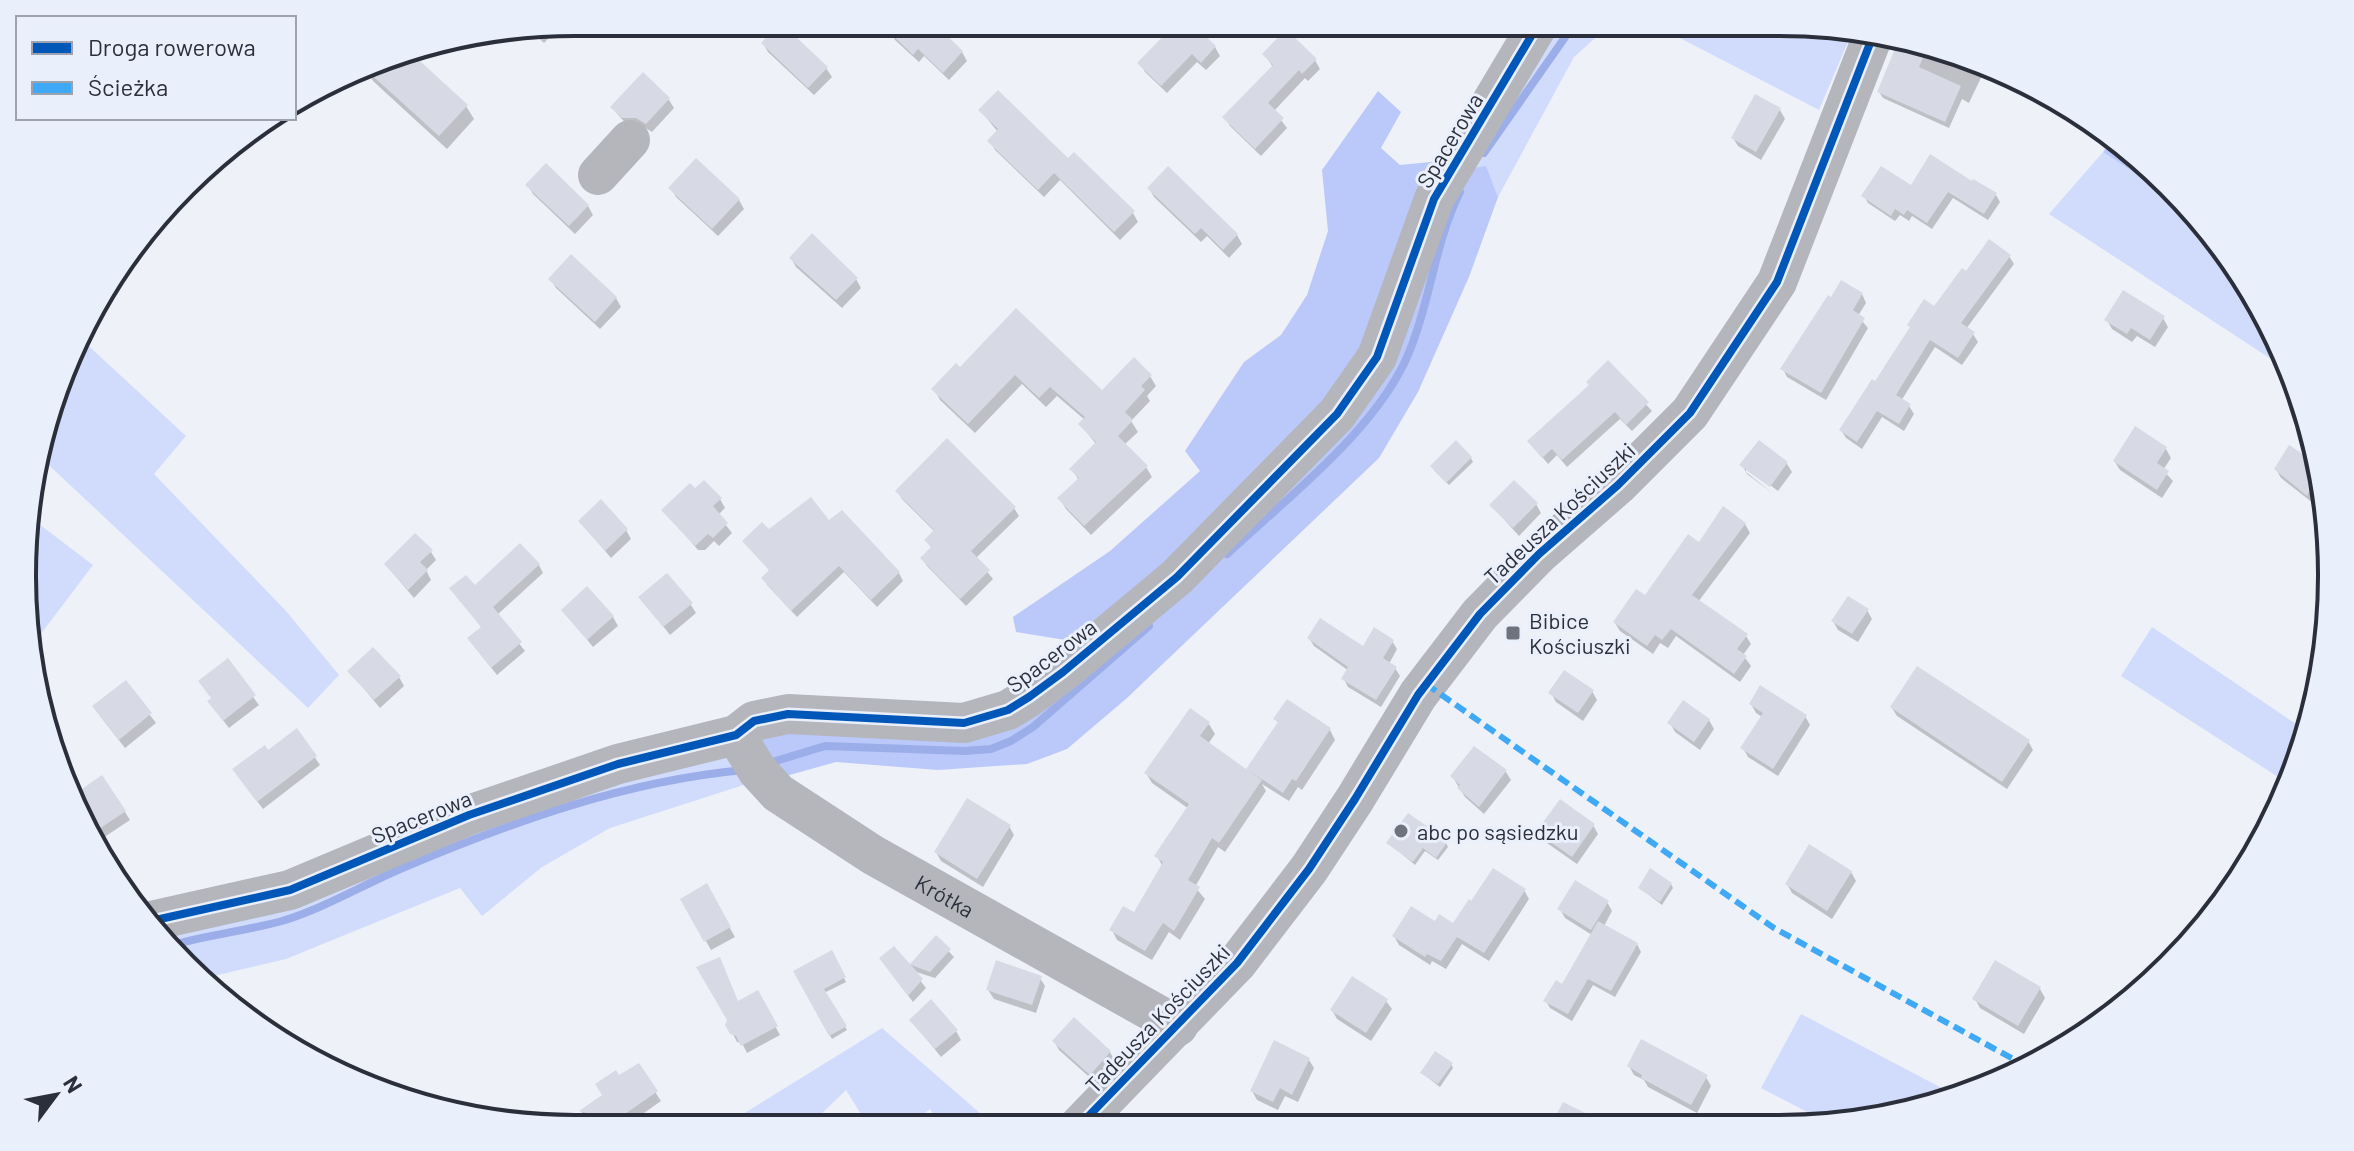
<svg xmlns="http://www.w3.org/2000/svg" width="2354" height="1151" font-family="Barlow,sans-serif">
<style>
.green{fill:#d1dcfc}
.forest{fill:#bac9fa}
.shadow{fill:#0003}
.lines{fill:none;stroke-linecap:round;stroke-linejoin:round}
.stream{stroke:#9caee9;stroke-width:8}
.building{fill:#d7dae4}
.minor{stroke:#b4b6bc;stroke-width:40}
.quiet{stroke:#3fa9f5;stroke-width:6;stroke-dasharray:12 6;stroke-linecap:butt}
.cycleway-casing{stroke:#eaeffc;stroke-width:13}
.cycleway{stroke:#0057b8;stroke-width:8}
.poi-dot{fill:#6f737d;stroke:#eaeffc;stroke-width:3}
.labels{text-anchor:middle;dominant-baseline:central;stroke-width:6;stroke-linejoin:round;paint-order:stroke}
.street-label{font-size:22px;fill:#2b2f3b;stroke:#eaeffc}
.poi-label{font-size:22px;fill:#2b2f3b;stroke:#eaeffc;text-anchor:start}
.rim{fill:none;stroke:#2b2f3b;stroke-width:4}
</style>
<rect width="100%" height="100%" fill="#eef1f8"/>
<path class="green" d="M1551 23H1612L1574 57 1498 197 1486 167 1466 169Z
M1651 23H1814L1853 30 1819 110Z
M2103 152 2198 215 2258 298 2291 372 2049 214Z
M79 337 186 436 154 474 286 611 339 675 308 708 37 454 64 364Z
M31 518 93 565 28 651 27 647Z
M2152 627 2308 732 2289 784 2121 676Z
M730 752 753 782 610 828 542 867 482 916 460 888 286 959 201 979 184 967 159 932 472 822Z
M1801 1014 1957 1096 1850 1124H1830L1761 1088Z
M882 1028 996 1127H941L930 1109 905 1127H869L846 1090 808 1127H722Z"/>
<path class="forest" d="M1378 91 1401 112 1381 148 1400 165 1441 161 1366 350 1326 417 1084 643 1016 632 1013 617 1110 551 1200 471 1185 451 1244 362 1281 335 1307 295 1328 231 1322 170Z
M2115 136 2194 210 2198 215 2103 152Z
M1486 166 1498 197 1469 277 1418 392 1379 458 1127 698 1067 749 1027 764 938 770 836 762 786 776 757 752 764 732 974 734 1340 424 1466 169Z"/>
<path class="shadow" d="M1157 23H1199L1195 28 1215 47 1220 56 1206 70 1197 62 1167 93 1145 72 1140 63 1168 34Z
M1314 23H1327L1321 30Z
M562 24 544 43 530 30Z
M890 31 962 52 967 61 949 80 924 56 919 62 895 40Z
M1902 38 1921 41 2000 70 1998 74 1986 67 1969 103 1962 99 1949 128 1883 98 1879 92Z
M763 43 826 68 832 77 814 95 768 52Z
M406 50 466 106 474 119 447 149 373 81 366 68 397 52Z
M1264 54 1315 60 1320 69 1308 81 1305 78 1274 111 1287 128 1261 156 1230 126 1225 117 1273 67Z
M643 75 669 100 674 108 652 132 642 126 629 127 612 108Z
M2066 106 2100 127 2094 136 2069 119 2064 110Z
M980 110 1068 161 1133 213 1138 222 1120 240 1060 180 1044 197 995 150 990 141 998 132Z
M1780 110 1785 119 1761 160 1738 146 1733 138Z
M528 186 588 206 593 215 575 234 533 194Z
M671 188 739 200 744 209 718 236 676 197Z
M1149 188 1237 235 1242 244 1229 258 1207 236 1201 242 1154 197Z
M1911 188 1996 195 2000 202 1988 220 1953 198 1932 229 1912 216 1909 221 1900 215 1895 221 1868 203 1864 196Z
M2009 256 2014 264 1966 329 1973 334 1978 342 1962 365 1935 347 1901 401 1909 406 1914 414 1904 431 1882 417 1862 449 1846 438 1841 430 1935 309 1966 274Z
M791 258 856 279 861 288 842 308 796 267Z
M551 280 616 298 621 307 600 329 556 288Z
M1862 294 1866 303 1858 316 1868 328 1826 400 1787 377 1783 369Z
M1016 311 1102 393 1150 376 1156 386 1147 396 1150 401 1131 421 1138 432 1124 445 1146 467 1152 477 1091 535 1066 509 1060 499 1078 479 1072 469 1096 444 1081 425 1085 420 1057 396 1046 407 1022 384 975 433 940 400 934 389 960 370Z
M2163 318 2168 327 2155 347 2137 336 2132 342 2112 329 2107 320Z
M1608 363 1652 411 1632 431 1620 419 1567 467 1557 455 1548 464 1529 441 1590 386Z
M2290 448 2319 467 2326 507 2315 500 2313 503 2281 478 2276 469Z
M2166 449 2171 458 2163 470 2173 481 2162 498 2120 470 2115 462Z
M1471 458 1473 462 1449 485 1434 470Z
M1787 464 1792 472 1778 491 1746 467V472L1775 495 1747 474 1742 465Z
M695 491 720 499 725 508 718 515 732 533 719 546 714 541 705 550H698L664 510Z
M897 491 1014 508 1019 516 976 558 993 579 966 606 927 566 922 558 932 549 927 540 935 532 902 499Z
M1536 504 1541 513 1519 536 1492 506Z
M580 521 626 530 631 539 611 558Z
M829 523 899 573 903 581 877 607 844 572 797 617 768 586 763 578 770 571 744 541 768 532Z
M1745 524 1750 533 1698 602 1746 636 1751 644 1743 655 1751 666 1740 682 1676 636 1668 648 1660 643 1653 654 1620 631 1615 623 1645 598 1699 545Z
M431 552 436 560 426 570 431 580 414 598 386 565Z
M539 565 543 573 497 615 525 651 497 675 474 646 482 628 452 589 475 588Z
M641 598 691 605 696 613 670 635Z
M563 610 613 617 618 626 593 647Z
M1867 610 1872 619 1858 642 1838 630 1833 621Z
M1309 638 1364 649 1392 641 1397 649 1389 664 1395 668 1400 676 1381 707 1348 687 1344 679 1349 671 1314 646Z
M227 661 259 705 229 728 215 710Z
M350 672 399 677 404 686 380 708Z
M126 683 156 723 125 748 100 716Z
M1592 691 1597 700 1583 721 1556 702 1551 693Z
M1751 704 1805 716 1810 725 1778 776 1748 757 1743 748 1762 717 1756 713Z
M1892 708 2028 741 2033 750 2007 789 1897 716Z
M1276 719 1330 730 1335 740 1302 790 1298 787 1289 801 1262 784 1266 791 1225 852 1218 847 1195 887 1205 899 1180 940 1169 932 1152 960 1117 940 1112 930 1134 914 1163 867 1157 856 1189 809 1152 783 1146 773 1209 724 1215 734 1208 744 1247 772 1279 725Z
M1709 720 1714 729 1700 750 1675 732 1670 723Z
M297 731 320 765 263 809 239 777Z
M1474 748 1506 772 1511 780 1484 814 1465 797 1452 776Z
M59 755 83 791 125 812 130 820 100 840 73 801Z
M1593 825 1598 834 1577 864 1544 841 1539 832Z
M1009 826 1014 835 983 887 941 861 936 852Z
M1389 843H1446L1448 847 1438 860 1425 851 1415 865Z
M1851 872 1856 881 1832 919 1792 893 1787 884Z
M1671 884 1673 888 1662 905 1640 888Z
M706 886 735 937 711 950 682 899Z
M1524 890 1529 899 1489 961 1462 944 1446 969 1432 961 1430 965 1399 945 1394 936 1435 923 1454 925Z
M1607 902 1612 911 1604 926 1637 944 1641 952 1615 997 1593 985 1572 1021 1550 1008 1546 1001 1563 986 1592 935 1565 918 1560 909Z
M936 938 954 957 935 978 913 971 926 988 913 1002 886 966H909Z
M831 952 846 982 824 993 847 1030 832 1039 796 972Z
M1040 978 1045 986 1036 1013 994 999 988 990Z
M2040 989 2045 998 2024 1034 1980 1008 1975 999Z
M757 993 780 1035 747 1053 742 1043 737 1042 728 1025 738 1003Z
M1386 1001 1392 1009 1371 1041 1337 1019 1332 1010Z
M911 1020 956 1031 961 1040 941 1057Z
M1074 1020 1110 1052 1115 1061 1096 1083 1059 1050 1054 1041Z
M1309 1060 1314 1068 1298 1102 1285 1096 1278 1110 1257 1100 1252 1091Z
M1451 1064 1453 1068 1440 1087 1422 1073Z
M638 1065 661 1101 623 1128H608L606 1125 586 1119 581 1111 605 1096 619 1078Z
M1629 1066 1706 1077 1711 1086 1697 1113 1648 1087 1644 1080 1634 1075Z
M392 1083 398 1097 374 1088Z"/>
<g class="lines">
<path class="stream" d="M1484 153 1575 23
M1227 554C1287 498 1380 427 1410 350 1431 298 1435 242 1460 192
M769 763 825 746 964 751 991 749 1011 741 1033 727 1149 626
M169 946C206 935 245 931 282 921 325 908 364 884 405 867 515 821 625 781 744 770"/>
</g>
<path class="building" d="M780 22 828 67 808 88 761 43Z
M879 22H933L963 51 943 73 918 49 913 55Z
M1176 23H1192L1216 46 1201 63 1192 54 1161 86 1137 63Z
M1286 29 1317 59 1302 74 1299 70 1268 103 1284 118 1255 149 1222 117 1273 65 1262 54Z
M1900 37 1929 44 1919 67 1961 86 1945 122 1877 92Z
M408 50 468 105 439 136 365 69 397 52Z
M643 72 670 98 646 124 636 118H622L610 107Z
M998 90 1068 158 1074 152 1135 211 1114 232 1054 173 1038 190 987 141 998 129 978 110Z
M1755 94 1781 108 1756 152 1731 138Z
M1930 154 1972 181 1973 179 1997 193 1984 214 1948 192 1927 223 1907 210 1904 215 1895 209 1891 216 1861 196 1881 166 1911 185Z
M696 158 740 199 712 229 668 188Z
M546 163 589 205 569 226 525 185Z
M1168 166 1238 234 1223 250 1201 228 1195 234 1147 188Z
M812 233 858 278 836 300 789 258Z
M1989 239 2011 255 1961 323 1975 332 1958 358 1930 340 1896 395 1911 404 1899 424 1877 411 1857 442 1839 430 1872 379 1875 381 1910 327 1907 325 1924 299 1934 306 1962 268 1966 271Z
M571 254 617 297 595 322 548 279Z
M1841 280 1863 293 1853 310 1865 318 1821 393 1780 369 1828 295 1831 297Z
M2123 290 2165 316 2150 340 2131 328 2127 334 2104 320Z
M1016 308 1102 390 1134 357 1152 375 1141 386 1145 390 1125 412 1133 420 1118 436 1148 466 1084 526 1057 498 1079 478 1069 469 1096 442 1078 424 1085 417 1050 387 1039 398 1015 375 968 424 931 389 956 363 960 367Z
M1608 360 1649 402 1626 425 1615 412 1562 460 1552 449 1542 458 1527 441 1589 385 1586 382Z
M2135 426 2167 447 2157 463 2169 471 2157 490 2113 461Z
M947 438 1016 507 971 551 990 570 960 599 920 558 931 547 924 540 934 530 895 491Z
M1456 440 1472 457 1446 483 1430 466Z
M1759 440 1788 462 1770 487 1739 465Z
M2289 445 2318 464 2327 504 2309 492 2307 496 2274 469Z
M704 480 722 498 713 506 728 523 713 538 708 534 695 546 661 510 690 483 695 488Z
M1514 480 1538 503 1513 528 1489 505Z
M811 497 829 520 842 510 900 572 871 600 839 566 791 611 761 578 769 570 742 541 762 522 769 529Z
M601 499 628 529 605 551 578 521Z
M1723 506 1746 523 1692 595 1748 634 1737 649 1747 656 1734 674 1671 629 1662 640 1655 635 1647 646 1613 622 1636 589 1645 595 1688 534 1699 542Z
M415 533 433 550 420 562 428 570 408 590 384 564Z
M520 543 540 564 493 607 522 642 491 668 467 638 481 627 449 588 466 575 475 585Z
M667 573 693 603 663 627 638 597Z
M587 586 614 616 587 640 561 610Z
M1848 596 1869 609 1852 634 1831 621Z
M1320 618 1363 646 1374 627 1394 640 1383 658 1397 667 1376 700 1341 679 1348 667 1307 638Z
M373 647 401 676 374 700 347 671Z
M228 658 256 695 223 721 207 701 211 698 198 681Z
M1917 666 2030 740 2002 782 1890 707Z
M1564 670 1594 690 1578 713 1548 693Z
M126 680 152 713 119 740 92 706Z
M1760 685 1807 715 1773 769 1740 748 1763 713 1749 704Z
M1287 699 1331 728 1296 781 1292 779 1283 793 1248 770 1262 780 1219 843 1212 838 1188 880 1200 887 1174 931 1163 923 1145 951 1109 930 1123 906 1134 912 1163 862 1154 856 1189 804 1144 773 1190 708 1210 722 1200 736 1246 769 1278 722 1273 719Z
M1683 700 1710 719 1694 742 1667 723Z
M297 728 317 756 257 802 232 769 265 745 268 750Z
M1474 746 1507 770 1479 807 1457 788 1460 785 1450 776Z
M102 775 126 811 93 833 75 806 72 796Z
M967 798 1011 825 977 879 934 852Z
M1560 799 1595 824 1572 857 1536 832Z
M1408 813 1448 841 1436 858 1423 848 1413 862 1386 843Z
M1809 844 1852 871 1827 911 1785 884Z
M1493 868 1526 889 1484 953 1457 937 1441 961 1427 954 1425 957 1392 936 1411 906 1435 921 1439 914 1453 923 1469 899 1471 901Z
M1650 868 1672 883 1660 902 1638 888Z
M1575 880 1609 901 1591 930 1557 909Z
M707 883 731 927 704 942 680 899Z
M1598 921 1638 943 1611 991 1588 979 1568 1014 1543 1001 1556 980 1562 984Z
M936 935 951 949 930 972 911 965 923 979 908 996 879 958 894 946 910 964Z
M832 950 846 977 824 989 847 1026 829 1036 793 971Z
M720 957 738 1001 758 990 778 1026 741 1046 736 1036 730 1034 725 1025 727 1020 696 967Z
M996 960 1042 976 1032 1005 986 990Z
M1995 960 2041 987 2018 1026 1972 999Z
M1352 976 1388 999 1366 1033 1330 1010Z
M931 999 958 1030 935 1049 909 1020Z
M1074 1017 1111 1051 1090 1075 1052 1041Z
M1641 1039 1708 1075 1691 1105 1641 1078 1642 1075 1627 1066Z
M1274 1040 1310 1058 1292 1095 1280 1088 1273 1102 1250 1091Z
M1435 1051 1453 1063 1438 1084 1420 1073Z
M639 1063 658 1091 606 1127 599 1116 579 1111 602 1095 595 1084 616 1070 619 1075Z
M1563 1102 1610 1125H1551Z"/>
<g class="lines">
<g class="minor">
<path d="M598 175 630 140"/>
<path id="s1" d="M736 735 757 770 778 793 873 855 1178 1026"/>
<path d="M151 921 290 890 469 815 618 764 736 735 754 721 788 714 964 723 1008 710 1029 697 1063 672 1177 577 1337 414 1377 357 1434 199 1539 23"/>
<path d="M1079 1126 1237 963 1309 869 1355 799 1418 695 1480 614 1539 554 1618 485 1690 413 1777 282 1874 33"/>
</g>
<path class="quiet" d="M1426 684 1774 928 2026 1066"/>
<defs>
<path id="cycleway" d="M151 921 290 890 469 815 618 764 736 735 754 721 788 714 964 723 1008 710 1029 697 1063 672 1177 577 1337 414 1377 357 1434 199 1539 23
M1079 1126 1237 963 1309 869 1355 799 1418 695 1480 614 1539 554 1618 485 1690 413 1777 282 1874 33"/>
</defs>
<use href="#cycleway" class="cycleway-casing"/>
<use href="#cycleway" class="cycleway"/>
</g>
<g class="poi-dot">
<rect x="1505" y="625" width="16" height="16" rx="4"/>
<circle cx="1401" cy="831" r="8"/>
</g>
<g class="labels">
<g class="street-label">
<text transform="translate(1449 140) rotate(-59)">Spacerowa</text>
<text transform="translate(1559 513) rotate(-43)">Tadeusza Kościuszki</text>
<text transform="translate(1051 655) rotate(-37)">Spacerowa</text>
<text transform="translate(421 816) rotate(-22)">Spacerowa</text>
<text stroke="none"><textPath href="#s1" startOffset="268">Krótka</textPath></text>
<text transform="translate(1157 1018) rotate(-46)">Tadeusza Kościuszki</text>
</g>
<g class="poi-label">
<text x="1529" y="620">Bibice<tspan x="1529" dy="25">Kościuszki</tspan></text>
<text x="1417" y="831">abc po sąsiedzku</text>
</g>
</g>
<path d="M0 0H2354V1151H0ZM575 36H1779A539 539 0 0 1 2318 575V576A539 539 0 0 1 1779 1115H575A539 539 0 0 1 36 576V575A539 539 0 0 1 575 36Z" fill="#eaeffc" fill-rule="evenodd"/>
<path class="rim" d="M575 36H1779A539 539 0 0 1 2318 575V576A539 539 0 0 1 1779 1115H575A539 539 0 0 1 36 576V575A539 539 0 0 1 575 36Z"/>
<rect x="16" y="16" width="280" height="104" fill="#eaeffc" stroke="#9ea2af" stroke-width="2"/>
<rect x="32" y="42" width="40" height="12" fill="#0057b8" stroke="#9ea2af" stroke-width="2"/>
<text x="88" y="56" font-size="24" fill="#2b2f3b">Droga rowerowa</text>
<rect x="32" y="82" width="40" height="12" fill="#3fa9f5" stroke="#9ea2af" stroke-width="2"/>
<text x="88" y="96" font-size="24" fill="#2b2f3b">Ścieżka</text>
<g transform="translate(56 1095) rotate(58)" stroke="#eaeffc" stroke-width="6" paint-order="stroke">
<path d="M0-6L14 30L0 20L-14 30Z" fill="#2b2f3b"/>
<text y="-12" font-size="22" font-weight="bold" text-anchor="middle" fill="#2b2f3b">N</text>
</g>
</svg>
